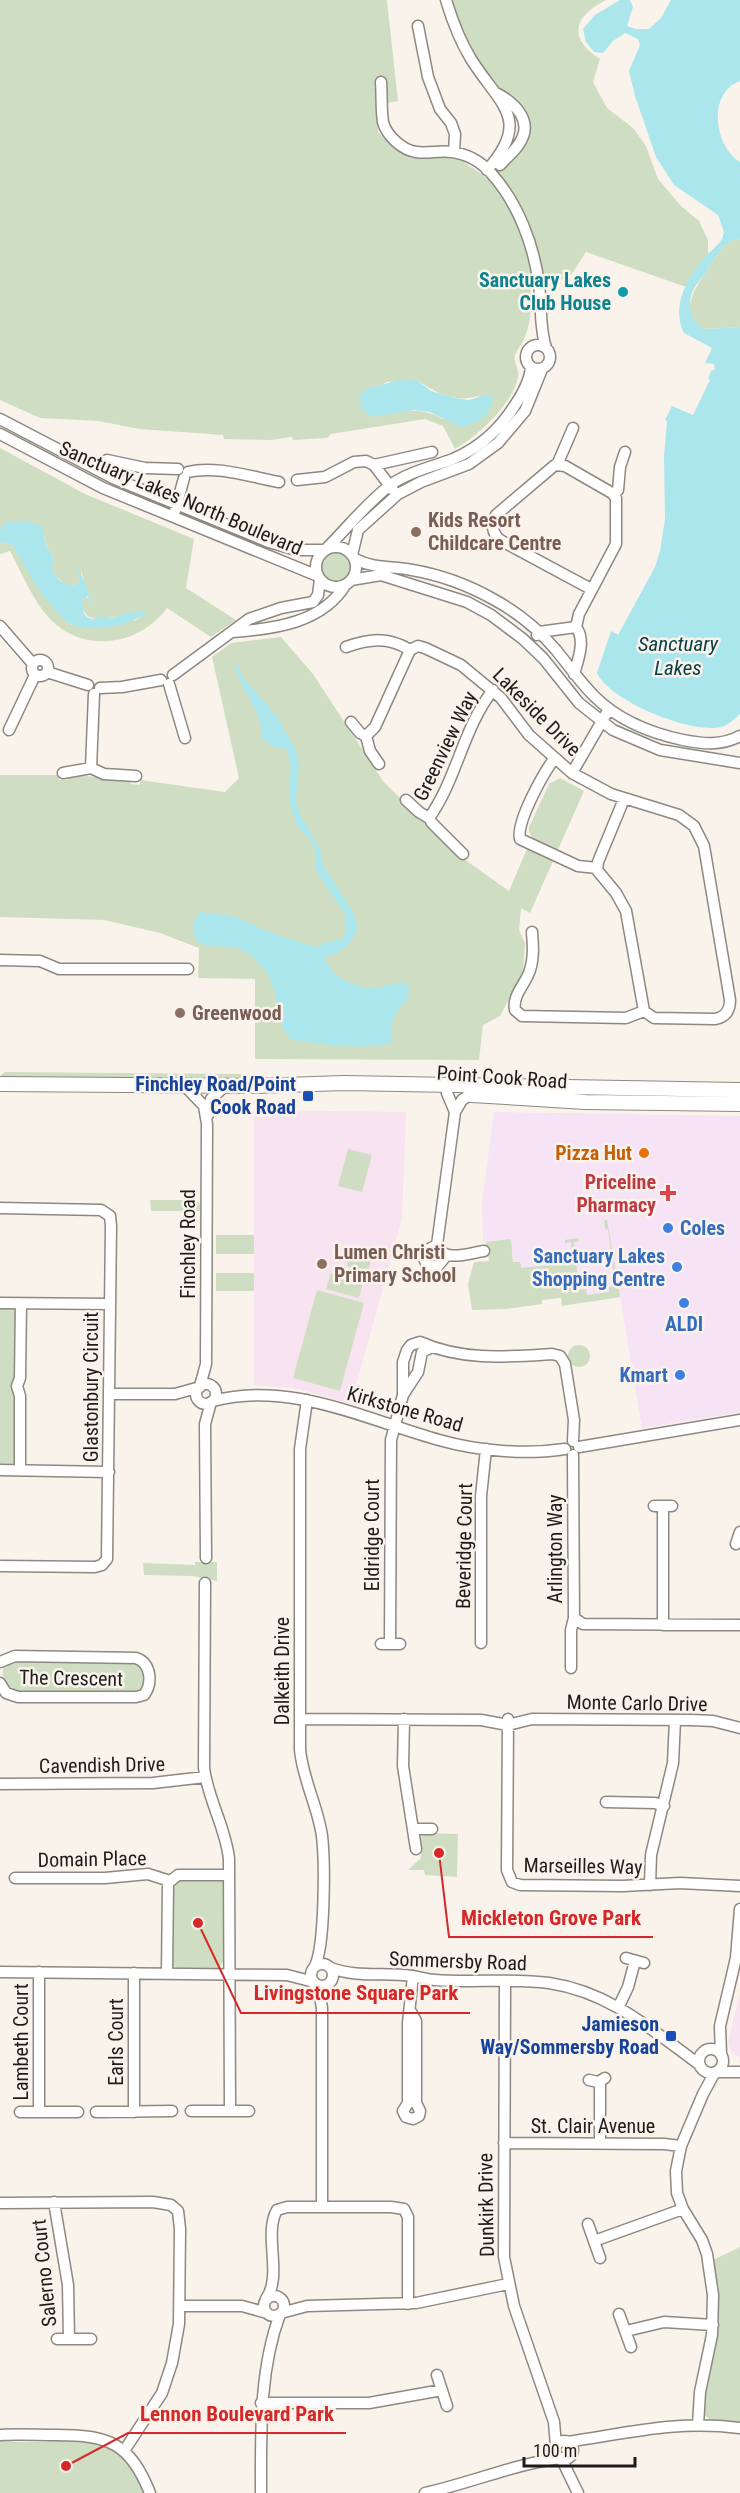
<svg xmlns="http://www.w3.org/2000/svg" width="740" height="2493" font-family="'Roboto Condensed',sans-serif">
<style>
.commercial{fill:#f6e3f5}
.education{fill:#f8e3f1}
.green{fill:#cfdec2;fill-rule:evenodd}
.water{fill:#abe6ec}
.lines{fill:none;stroke-linecap:round;stroke-linejoin:round}
.minor-casing{stroke:#8d8881;stroke-width:13}
.major-casing{stroke:#8d8881;stroke-width:16}
.minor{stroke:#fff;stroke-width:10}
.major{stroke:#fff;stroke-width:14}
.culture-dot{fill:#0f9aa8;stroke:#f9f3ec;stroke-width:2}
.education-dot{fill:#8d6e63;stroke:#f9f3ec;stroke-width:2}
.transit-dot{fill:#1a4fb4;stroke:#f9f3ec;stroke-width:2}
.food-dot{fill:#e8710a;stroke:#f9f3ec;stroke-width:2}
.health-dot{fill:#e0444e;stroke:#f9f3ec;stroke-width:2}
.shop-dot{fill:#3f7fe0;stroke:#f9f3ec;stroke-width:2}
.labels{text-anchor:middle;dominant-baseline:central;stroke-width:5;stroke-linejoin:round;paint-order:stroke}
.culture-label{font-size:20px;font-weight:bold;fill:#0d838f;stroke:#f9f3ec;text-anchor:end}
.street-label{font-size:20px;fill:#1e1c1a;stroke:#f9f3ec}
.education-label{font-size:20px;font-weight:bold;fill:#785e54;stroke:#f9f3ec;text-anchor:start}
.transit-label{font-size:20px;font-weight:bold;fill:#164399;stroke:#f9f3ec;text-anchor:end}
.food-label{font-size:20px;font-weight:bold;fill:#c56008;stroke:#f9f3ec;text-anchor:end}
.health-label{font-size:20px;font-weight:bold;fill:#be3a42;stroke:#f9f3ec;text-anchor:end}
.shop-label{font-size:20px;font-weight:bold;fill:#366cbe;stroke:#f9f3ec;text-anchor:end}
.water-label{font-size:21px;font-style:italic;fill:#0a4146;stroke:#f9f3ec}
.leader{fill:none;stroke:#d62828;stroke-width:2}
.callout-dot{fill:#d62828;stroke:#f9f3ec;stroke-width:2}
.callout-label{font-size:21px;text-anchor:middle;font-weight:bold;fill:#d62828;stroke:#f9f3ec;stroke-width:5;stroke-linejoin:round;paint-order:stroke}
</style>
<rect width="100%" height="100%" fill="#f9f3ec"/>
<path class="commercial" d="M494 1112 740 1116V1412L642 1428 620 1297 580 1303 514 1270 511 1239 483 1242 482 1203Z"/>
<path class="education" d="M254 1110 406 1112 402 1219 351 1404 299 1389 254 1385Z
M740 1993V2058L731 2052 728 2043Z"/>
<path class="green" d="M0 0H387L398 101 377 105 378 132 391 146 410 158 442 157 462 161 489 179 500 170 524 142 525 120 494 85 464 40 450 0H606C574 16 567 38 600 59L593 82 607 108 633 128 646 146 658 179 681 206 699 221 708 240V254L686 287 586 252 568 280 529 275C532 296 533 318 524 339 522 344 517 349 515 355 513 363 520 369 518 377 513 404 477 437 455 449L443 426 425 419 331 434 327 438 293 440 292 437 271 440 224 439 223 435 139 429 99 421 40 418 0 400ZM417 380C437 394 457 404 481 395L443 419C418 405 400 412 373 417L369 388 378 387 387 382Z
M740 239V327L705 329C678 317 693 290 705 274 714 261 722 239 740 239Z
M0 448 85 494 194 539 186 588 236 620 211 637 167 608C139 646 84 654 50 619 33 601 22 573 10 551L0 554V542L12 545 47 599 71 625 136 620 147 612C125 610 81 635 82 600L86 596 91 603 81 571 80 582 73 586 65 584 52 573 51 565 54 558 47 548 45 537 0 529Z
M334 551 344 553 352 566 349 576 336 583 326 579 320 570C319 560 324 553 334 551Z
M281 637 313 674 383 781 454 852 509 891 532 837 529 832V827L549 784 560 778 584 791 530 913 521 908 519 930 525 943 523 972 500 1016 483 1025 479 1060 255 1059V979L198 978 199 948 160 933 104 920 0 917V775H58L59 780H67V775L131 779V784L140 785V780L225 792 239 778 212 657 231 643Z
M5 1072 243 1074 246 1078 244 1081 1 1077V1075Z
M348 1149 372 1155 362 1192 338 1186Z
M150 1200H197L204 1211H151Z
M604 1220H607L620 1297 562 1306 561 1298 542 1300V1304L506 1309 472 1310 468 1284 474 1262 489 1261 486 1242 511 1239 513 1262H520L521 1268 566 1263V1257L572 1256 571 1242 565 1243V1240L578 1238 579 1241 574 1242 579 1290 586 1289 587 1295 609 1292V1287L615 1286 608 1229 605 1230Z
M216 1235H254V1254H216Z
M352 1246 373 1252 368 1272 347 1266Z
M216 1273H254V1291H216Z
M331 1273 363 1282 359 1298 326 1289Z
M317 1290 364 1303 340 1391 293 1378Z
M0 1307 13 1308 17 1313 16 1462 10 1466 0 1467Z
M568 1356a11 11 0 1 1 22 0a11 11 0 1 1-22 0Z
M195 1562H217V1581L192 1576 144 1575 143 1563 195 1565Z
M14 1660 139 1662 146 1672 142 1692 14 1694C5 1685 0 1677 4 1664Z
M428 1833 458 1834 457 1877 425 1875 424 1870H408L421 1858 420 1841 422 1836Z
M175 1880H220L224 1883 225 1959 219 1968 180 1969 172 1965 170 1888Z
M740 2247V2424L712 2421 704 2415C705 2386 714 2359 717 2331 719 2307 715 2284 711 2261Z
M0 2439H10L13 2442H48L50 2439C102 2440 123 2442 145 2493H0Z"/>
<path class="water" d="M620 0H630L633 7 627 26 636 29H649L661 18 671 0H740V81C707 93 714 146 740 162V239C722 239 714 261 705 274 702 278 699 281 696 285 686 299 688 322 705 329L740 327V714C734 719 729 725 721 727 690 734 610 701 597 673L611 631 618 635 655 567 660 551 665 519 664 456 667 421 665 420 672 406 693 415 710 380 708 379 711 371 715 369 714 364 705 363 712 348 684 333C670 306 689 273 708 254 716 246 722 243 724 232L718 215 674 185 656 157 635 96 629 71 640 45 638 39 625 33 613 41 603 53 594 52 586 42 583 29 595 15Z
M403 379 417 380 431 391 455 398 469 400 490 394 493 399C489 417 478 423 460 427L430 412 414 410 373 417C362 410 358 406 360 393L369 388Z
M15 521 35 523 42 527 47 548 54 558C48 573 58 582 73 586L80 582 76 565 86 584 93 608 87 596 82 600 84 614C89 619 92 620 99 618L96 612 100 617 112 618 134 611 148 612C135 621 121 626 105 627 94 628 84 630 73 625 53 617 24 565 12 545L0 542V529L5 523Z
M237 663 243 677 275 714 295 748 299 763 296 799 299 812 320 849 323 865 353 912 358 927C350 947 344 951 324 958 330 975 355 989 374 988 383 987 392 984 402 982L409 987 408 999C395 1009 388 1027 392 1043 360 1050 322 1045 290 1039L280 1023 275 992 266 971 251 955 236 947 205 946 195 939 193 924 199 912 233 916 280 936 317 947 327 942 343 939 346 930 345 914 315 869C316 858 316 846 308 837 306 835 302 834 301 831 295 824 293 812 290 804 286 786 296 763 285 748L271 746 262 738C262 710 242 693 235 667Z"/>
<g class="lines">
<defs>
<path id="minor" d="M446 0C452 20 460 41 471 59 499 104 533 119 487 170
M418 26 428 77 440 109 451 123 455 134 454 152
M381 82C382 95 381 110 383 122 386 135 402 150 416 152 428 154 440 150 452 152 467 154 481 162 491 173 518 203 534 245 539 285 542 307 539 326 546 348
M498 94C516 104 534 122 519 144 514 152 506 158 500 165
M526 357a12 12 0 1 1 24 0a12 12 0 1 1-24 0Z
M0 419 113 478 269 542 296 550H324
M0 434 103 488 318 576
M107 460 145 468 178 469
M374 465 432 452
M557 465 573 428
M188 472C216 465 251 477 279 482
M297 480 325 477 354 462 366 461 374 465 393 490
M614 494 618 490 620 467 625 452
M175 511 184 478
M316 567a20 20 0 1 1 40 0a20 20 0 1 1-40 0Z
M327 548C347 528 366 504 389 486 408 472 432 467 453 459 479 448 500 429 515 405 523 393 530 381 531 367
M352 555 358 530 398 494 421 482 469 464 498 443 525 411 542 369
M355 559C375 569 391 566 412 570 441 575 468 585 493 599 517 612 539 630 556 650 569 666 580 682 594 696 618 720 650 733 683 740 703 744 721 746 740 736
M351 580 381 575 467 602 491 615 523 639 543 658 579 703 613 730 660 750 740 763
M0 626 33 664
M576 627 579 614 616 544V498L612 493 565 466 555 465 496 515C491 524 492 533 500 540L591 589
M232 632C274 629 323 623 346 584
M537 635 539 632 576 627C586 640 578 660 574 674
M346 647C369 639 388 636 410 650L418 646 425 648 461 665 501 698 529 735 572 773 611 794 679 815 694 826 704 846 730 1000C730 1010 726 1017 715 1019L654 1018 644 1011 626 1018 522 1016 515 1010C512 995 526 984 530 970 534 958 533 945 532 932
M32 668a8 8 0 1 1 16 0a8 8 0 1 1-16 0Z
M47 672 88 685
M173 675 249 619 281 608 313 602 318 595 320 579
M169 684 185 738
M100 688 122 687 161 680
M351 722 360 733 366 736
M9 730 35 675
M554 759C543 774 516 822 520 839L578 866 597 868
M379 764 370 751 366 736 375 727 410 650
M91 768 94 694
M63 773 91 768 104 774 136 776
M572 773 609 709
M624 799 598 862 597 870 616 893 626 911 644 1011
M406 800 419 812 429 818 432 823 463 854
M429 818C457 779 463 728 493 690
M0 960 40 961 59 969H188
M184 1085 204 1106 207 1124 206 1364 200 1386
M447 1093 455 1112
M471 1094 462 1100 455 1112 437 1245C443 1263 469 1253 484 1251
M208 1115 211 1099 225 1086
M0 1208 101 1210 110 1216 111 1226 107 1559 102 1565 95 1567 0 1566
M437 1245 425 1251 423 1256 426 1263 437 1267 446 1256
M0 1303 110 1304
M196 1394a10 10 0 1 1 20 0a10 10 0 1 1-20 0Z
M111 1394H175L200 1387
M403 1395 418 1372 422 1352 432 1347
M307 1400 300 1449V1750C303 1780 318 1807 322 1836 325 1862 325 1945 315 1966
M213 1401C289 1380 367 1420 439 1440 478 1451 525 1455 565 1449
M579 1447 740 1420
M573 1455 574 1618 583 1624 740 1625
M0 1470 109 1472
M20 1470V1396L17 1386 20 1378 21 1304
M654 1506H672
M736 1544 740 1532
M206 1558 205 1424 211 1402
M205 1583 204 1768C208 1800 226 1828 229 1859L230 2111
M663 1625V1506
M481 1643V1496L486 1449
M381 1644H400
M390 1644 391 1440 403 1395V1362L407 1350 411 1345 420 1342C463 1361 506 1357 552 1354L560 1356 565 1364 574 1420 573 1441
M0 1662 15 1656 136 1658C151 1663 153 1683 144 1695L136 1697H18L6 1693 0 1683
M571 1668V1630L574 1618
M300 1719 481 1720 508 1725 532 1719 692 1720 713 1721 740 1728
M404 1719 403 1766 416 1849
M508 1719 507 1870 512 1882 520 1885 623 1886 680 1883 740 1886
M0 1784 153 1783 205 1777
M606 1802 655 1803 664 1806
M413 1829H432
M15 1878H105L148 1874 170 1881
M650 1885 651 1855 673 1763 675 1720
M626 1958 644 1963
M311 1975a11 11 0 1 1 22 0a11 11 0 1 1-22 0Z
M331 1968C358 1978 384 1972 412 1976 420 1977 427 1980 435 1980 473 1983 511 1978 549 1983 610 1992 652 2030 700 2065
M0 1972 287 1975 314 1982
M39 1972V2112
M167 1974 168 1883 178 1875H229
M505 1981 504 2257 514 2306 554 2422 556 2446
M314 1983 319 1991 322 2008V2207
M619 2006 628 1987 635 1961
M411 2012 416 2021V2103L420 2111 419 2116 413 2119 406 2117 403 2111 408 2103V2023L413 1976
M699 2061a12 12 0 1 1 24 0a12 12 0 1 1-24 0Z
M721 2055 720 2026 736 1958 740 1909
M716 2072H740
M589 2080 598 2082 605 2078
M191 2111H249
M20 2112H78
M96 2112 172 2111
M134 2112V1973
M504 2143 664 2144 681 2146
M600 2144V2082
M54 2202 68 2285 69 2339
M0 2203 153 2202 171 2205 178 2211 180 2229 179 2324 172 2363 162 2393 124 2451
M588 2224 600 2258
M594 2241 683 2209
M264 2306a10 10 0 1 1 20 0a10 10 0 1 1-20 0Z
M266 2299C283 2275 263 2234 277 2210L287 2207H391L404 2209 408 2217V2304
M180 2306H242L267 2313
M281 2313 307 2306 416 2303 508 2284
M619 2314 631 2347
M626 2331 664 2322 713 2325
M57 2339H91
M437 2375 447 2406
M261 2403H369L442 2390
M698 2425 700 2392 712 2335 713 2295 707 2254 702 2240 683 2209 677 2193 676 2171 681 2146 703 2094 715 2072
M0 2435C19 2434 38 2435 56 2435 109 2435 130 2443 150 2493
M555 2450a9 9 0 1 1 18 0a9 9 0 1 1-18 0Z
M567 2442C629 2433 676 2420 740 2428
M561 2458 578 2493
M261 2493C261 2433 259 2371 280 2314
M425 2493C471 2483 514 2464 561 2458"/>
<path id="major" d="M0 1084 252 1086 344 1083 740 1090
M472 1095 585 1102 740 1104"/>
</defs>
<use href="#minor" class="minor-casing"/>
<use href="#major" class="major-casing"/>
<use href="#minor" class="minor"/>
<use href="#major" class="major"/>
</g>
<circle class="culture-dot" cx="623" cy="292" r="6"/>
<g class="education-dot">
<circle cx="416" cy="532" r="6"/>
<circle cx="180" cy="1013" r="6"/>
<circle cx="322" cy="1264" r="6"/>
</g>
<g class="transit-dot">
<rect x="302" y="1090" width="12" height="12" rx="3"/>
<rect x="665" y="2030" width="12" height="12" rx="3"/>
</g>
<circle class="food-dot" cx="644" cy="1153" r="6"/>
<path class="health-dot" d="M665 1184h6v6h6v6h-6v6h-6v-6h-6v-6h6z"/>
<g class="shop-dot">
<circle cx="668" cy="1228" r="6"/>
<circle cx="677" cy="1267" r="6"/>
<circle cx="684" cy="1303" r="6"/>
<circle cx="680" cy="1375" r="6"/>
</g>
<g class="labels">
<g class="culture-label">
<text x="611" y="280">Sanctuary Lakes<tspan x="611" dy="23">Club House</tspan></text>
</g>
<g class="street-label">
<text transform="translate(181 498) rotate(23)">Sanctuary Lakes North Boulevard</text>
<text transform="translate(537 712) rotate(45)">Lakeside Drive</text>
<text transform="translate(445 746) rotate(-64)">Greenview Way</text>
<text transform="translate(502 1077) rotate(4)">Point Cook Road</text>
<text transform="translate(188 1244) rotate(-90)">Finchley Road</text>
<text transform="translate(91 1387) rotate(-90)">Glastonbury Circuit</text>
<text transform="translate(405 1409) rotate(16)">Kirkstone Road</text>
<text transform="translate(372 1535) rotate(-90)">Eldridge Court</text>
<text transform="translate(464 1546) rotate(-89)">Beveridge Court</text>
<text transform="translate(555 1549) rotate(-90)">Arlington Way</text>
<text transform="translate(282 1671) rotate(-90)">Dalkeith Drive</text>
<text transform="translate(71 1678) rotate(1)">The Crescent</text>
<text transform="translate(637 1703) rotate(1)">Monte Carlo Drive</text>
<text transform="translate(102 1765) rotate(-1)">Cavendish Drive</text>
<text transform="translate(92 1859) rotate(-1)">Domain Place</text>
<text transform="translate(583 1866) rotate(1)">Marseilles Way</text>
<text transform="translate(458 1961) rotate(2)">Sommersby Road</text>
<text transform="translate(21 2042) rotate(-90)">Lambeth Court</text>
<text transform="translate(116 2042) rotate(-90)">Earls Court</text>
<text x="593" y="2126">St. Clair Avenue</text>
<text transform="translate(486 2205) rotate(-91)">Dunkirk Drive</text>
<text transform="translate(44 2273) rotate(-96)">Salerno Court</text>
</g>
<g class="education-label">
<text x="428" y="520">Kids Resort<tspan x="428" dy="23">Childcare Centre</tspan></text>
<text x="192" y="1013">Greenwood</text>
<text x="334" y="1252">Lumen Christi<tspan x="334" dy="23">Primary School</tspan></text>
</g>
<g class="transit-label">
<text x="296" y="1084">Finchley Road/Point<tspan x="296" dy="23">Cook Road</tspan></text>
<text x="659" y="2024">Jamieson<tspan x="659" dy="23">Way/Sommersby Road</tspan></text>
</g>
<g class="food-label">
<text x="632" y="1153">Pizza Hut</text>
</g>
<g class="health-label">
<text x="656" y="1182">Priceline<tspan x="656" dy="23">Pharmacy</tspan></text>
</g>
<g class="shop-label">
<text x="680" y="1228" text-anchor="start">Coles</text>
<text x="665" y="1256">Sanctuary Lakes<tspan x="665" dy="23">Shopping Centre</tspan></text>
<text x="684" y="1324" text-anchor="middle">ALDI</text>
<text x="668" y="1375">Kmart</text>
</g>
<g class="water-label">
<text x="678" y="644">Sanctuary<tspan x="678" dy="24">Lakes</tspan></text>
</g>
</g>
<path class="leader" d="M439 1853L449 1937H653M198 1923L241 2013H470M66 2466L128 2433H346"/>
<g class="callout-dot">
<circle cx="439" cy="1853" r="6"/>
<circle cx="198" cy="1923" r="6"/>
<circle cx="66" cy="2466" r="6"/>
</g>
<g class="callout-label">
<text x="551" y="1925">Mickleton Grove Park</text>
<text x="356" y="2000">Livingstone Square Park</text>
<text x="237" y="2421">Lennon Boulevard Park</text>
</g>
<path d="M524 2457v9h111v-9" fill="none" stroke="#1e1c1a" stroke-width="3"/>
<text x="533" y="2457" font-size="18" fill="#1e1c1a" stroke="#f9f3ec" stroke-width="4.5" paint-order="stroke">100 m</text>
</svg>
